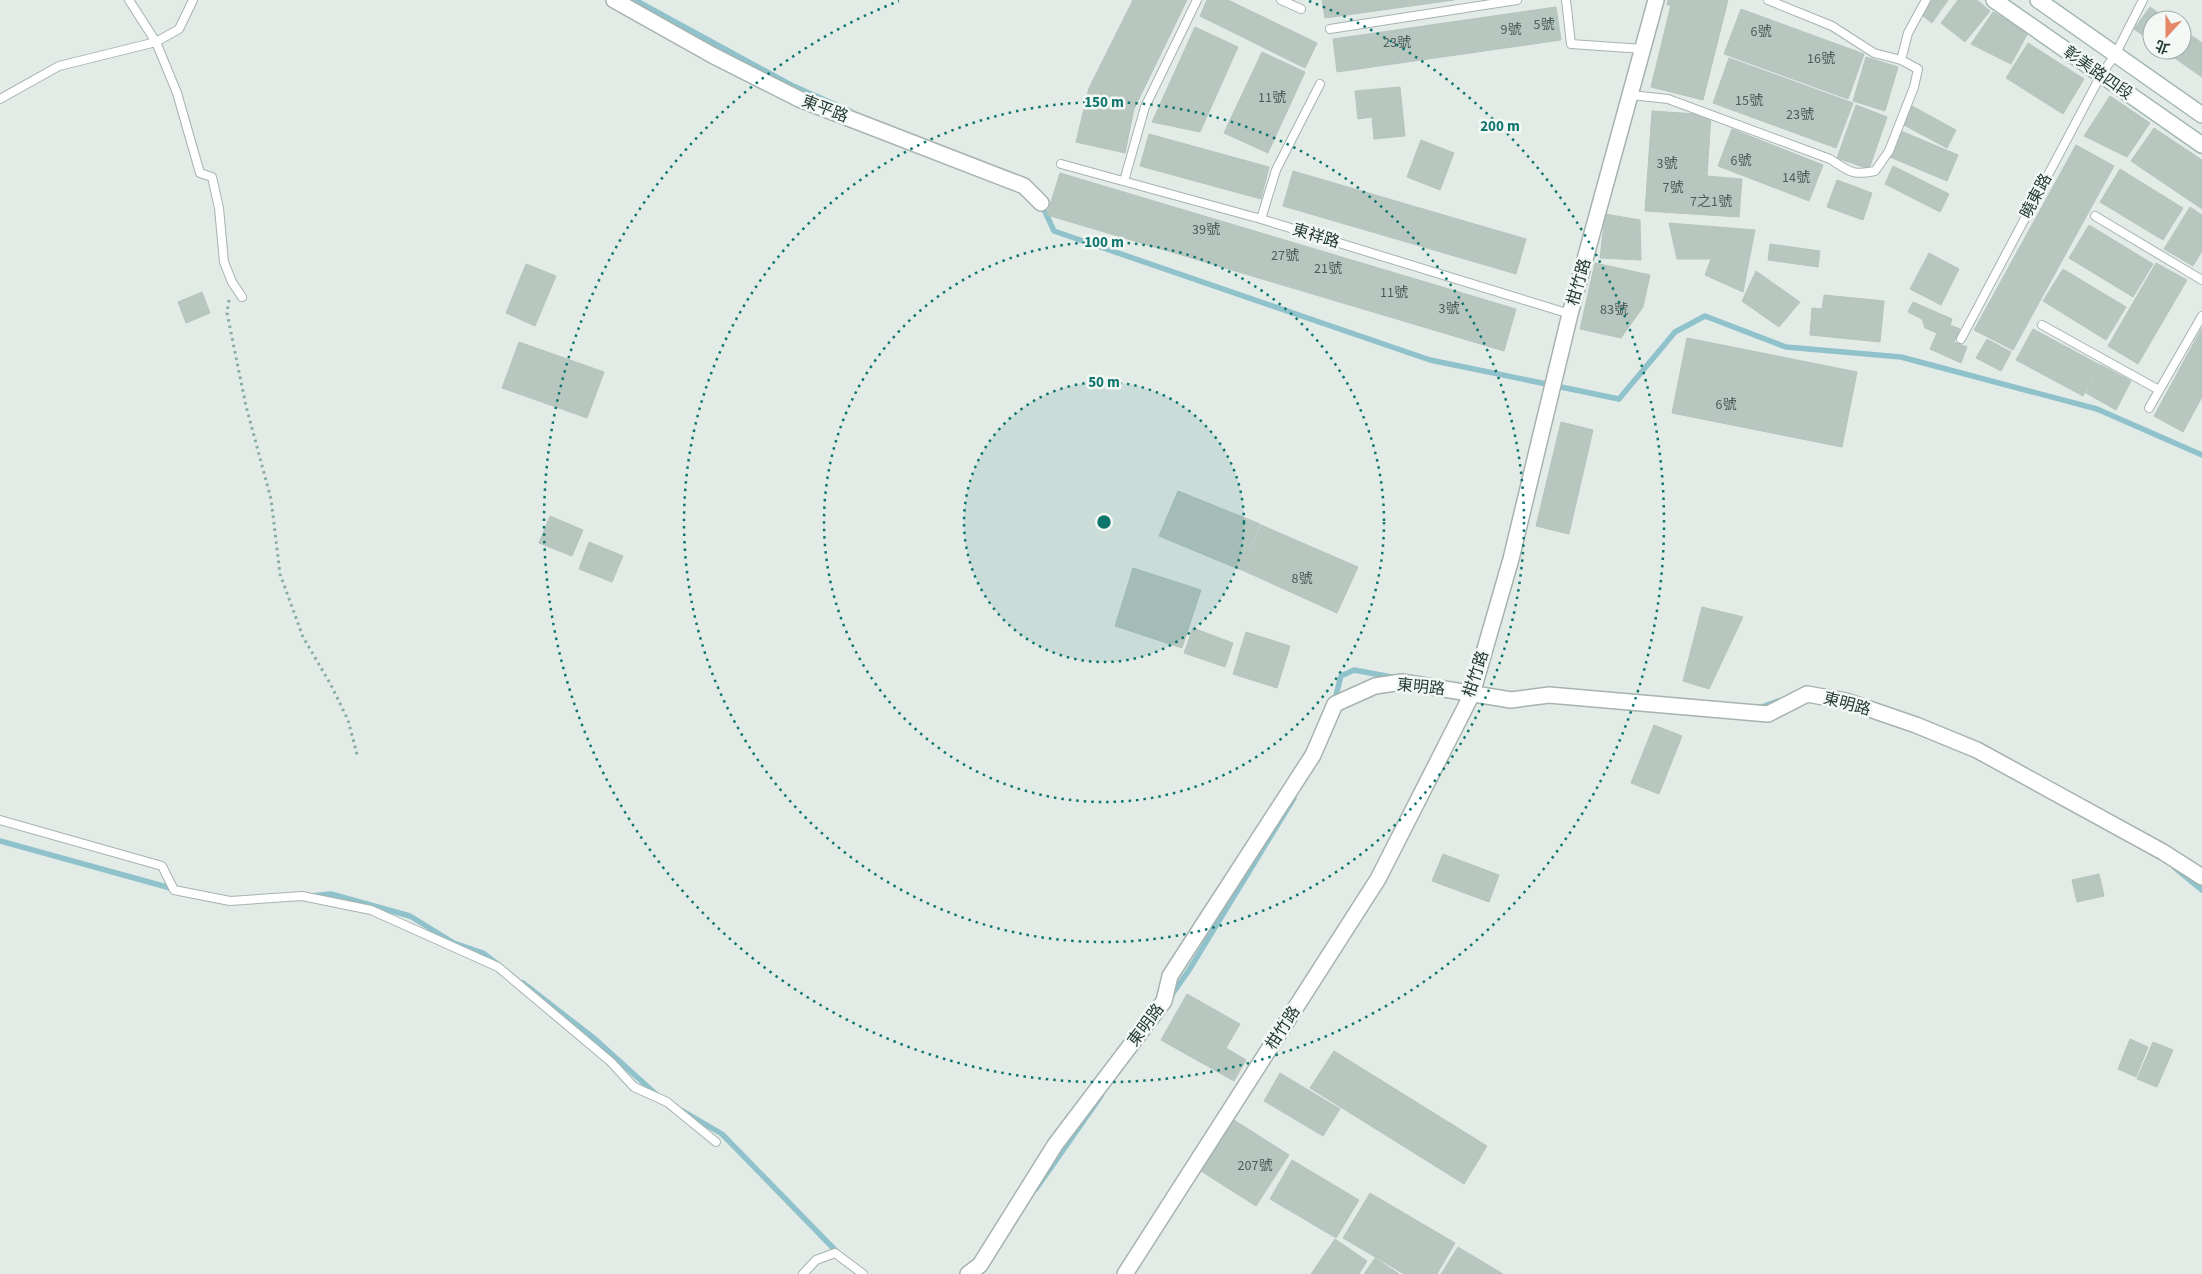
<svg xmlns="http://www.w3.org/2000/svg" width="2202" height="1274" font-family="'Source Sans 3','Noto Sans TC',sans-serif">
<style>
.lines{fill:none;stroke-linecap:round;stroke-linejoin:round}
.stream{stroke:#8fc2cb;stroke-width:5.5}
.building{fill:#b8c6c0;stroke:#b6c4be}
.service-casing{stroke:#a6b3ae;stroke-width:10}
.minor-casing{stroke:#a6b3ae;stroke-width:18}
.tertiary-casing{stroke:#a6b3ae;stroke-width:18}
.secondary-casing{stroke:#a2b6af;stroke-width:18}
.path{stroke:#86aca0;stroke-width:3;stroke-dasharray:2.5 4;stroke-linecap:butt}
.service{stroke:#fff;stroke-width:8}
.minor{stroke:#fff;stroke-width:15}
.tertiary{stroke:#fff;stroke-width:15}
.secondary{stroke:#fff;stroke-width:15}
.ring{fill:none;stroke:#0f766e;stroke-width:2.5;stroke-dasharray:2.5 5}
.labels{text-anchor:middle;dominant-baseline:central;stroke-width:5;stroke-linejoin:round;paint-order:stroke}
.number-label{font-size:14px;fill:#495e58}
.street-label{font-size:16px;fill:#243b35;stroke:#f3f8f5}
.centre{fill:#0f766e;stroke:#f3f8f5;stroke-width:2.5}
.ring-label{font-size:15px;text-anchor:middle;font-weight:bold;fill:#0f766e;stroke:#f3f8f5;stroke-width:5;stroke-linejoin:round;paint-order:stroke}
</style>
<rect width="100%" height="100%" fill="#e3ebe7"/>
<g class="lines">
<path class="stream" d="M635 0 791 85 850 111
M1041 203 1054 231 1430 360 1619 399 1675 332 1705 316 1786 347 1901 357 2097 409 2202 455
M1334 703 1341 676 1354 670 1397 678
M1759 708 1778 701
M0 841 174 889
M2174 867 2202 890
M311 896 331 894 410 916 454 943 483 953 500 966
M523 983 595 1039 658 1096
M1171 996 1189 970 1294 798
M681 1110 722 1134 839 1254
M1036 1189 1101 1096"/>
</g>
<path class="building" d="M1133 0H1187L1134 109 1125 153 1076 142 1089 88Z
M1207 0H1228L1317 43 1305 68 1200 16Z
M1322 0H1454L1325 18Z
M1668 0H1728L1703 100 1651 87 1671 5H1667Z
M1932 0H1948L1932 23 1922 15Z
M1958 0H1977L1990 11 1965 42 1941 23Z
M1556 7 1561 40 1337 72 1333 39Z
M2150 7 2169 20H2152V42L2134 29Z
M1741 9 1864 54 1848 99 1724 54Z
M1993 12 2028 33 2011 64 1971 44Z
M1195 27 1238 47 1200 132 1152 122Z
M2182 29 2202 43V77L2163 50H2182Z
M2028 43 2084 79 2063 114 2006 78Z
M1262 52 1305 72 1268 153 1224 133Z
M1866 57 1898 67 1885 111 1853 101Z
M1729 58 1853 103 1836 148 1713 103Z
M1400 87 1405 136 1374 139 1372 117 1358 119 1355 91Z
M2110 96 2150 123 2127 157 2084 136Z
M1856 105 1887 117 1869 169 1837 158Z
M1912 106 1956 130 1947 148 1902 124Z
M1652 111 1711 115 1707 176 1742 179 1739 217 1645 211Z
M2154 128 2202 160V209L2131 161Z
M1732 129 1823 165 1809 201 1718 166Z
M1901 131 1958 155 1947 181 1890 157Z
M1149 134 1269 167 1261 199 1140 166Z
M1421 140 1454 153 1440 190 1407 177Z
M2076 145 2114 166 2013 350 1974 330Z
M1893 166 1949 194 1940 212 1885 184Z
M2120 169 2183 208 2163 240 2100 202Z
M1293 171 1526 239 1516 274 1283 206Z
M1060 173 1516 309 1504 351 1047 215Z
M1837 180 1872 193 1863 220 1827 207Z
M2190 207 2202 215V251L2193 266 2164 249Z
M1605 214 1640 220 1641 260 1600 258Z
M1669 223 1755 230 1743 292 1705 275 1711 259H1677Z
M2089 225 2153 264 2133 297 2069 258Z
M1770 244 1820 251 1818 267 1768 260Z
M1929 253 1959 269 1941 305 1910 289Z
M1595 263 1650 275 1643 307 1621 338 1580 329Z
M2156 263 2187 280 2138 364 2108 346Z
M526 264 556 276 535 326 506 313Z
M2063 269 2126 307 2106 340 2043 301Z
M1756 271 1800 302 1779 327 1742 301Z
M202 292 210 313 186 323 178 302Z
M1824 295 1884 301 1880 342 1810 335 1812 308 1822 309Z
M1913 302 1952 319 1950 325 1960 329 1954 342 1967 347 1961 363 1930 349 1937 333 1925 328 1922 319 1908 312Z
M2202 328V397L2183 432 2154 416Z
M2033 329 2100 365 2083 396 2016 360Z
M1687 338 1857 372 1842 447 1672 413Z
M1987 339 2011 352 2001 371 1976 358Z
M519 342 604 372 587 418 502 388Z
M2101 365 2131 381 2116 410 2086 393Z
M1561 422 1593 430 1569 534 1536 526Z
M1178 491 1260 524 1241 570 1159 536Z
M550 516 583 530 572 556 539 543Z
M1261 525 1358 567 1337 613 1242 570Z
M589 542 623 556 612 582 579 569Z
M1133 568 1201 590 1182 648 1115 626Z
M1702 607 1743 617 1709 689 1683 681Z
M1193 628 1233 643 1225 667 1184 653Z
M1246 632 1290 646 1277 688 1233 674Z
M1654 725 1682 736 1659 794 1631 783Z
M1443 854 1499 875 1489 902 1432 881Z
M2099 874 2104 896 2077 902 2072 880Z
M1187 994 1240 1024 1226 1048 1246 1060 1234 1081 1161 1040Z
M2130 1039 2148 1047 2136 1077 2118 1069Z
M2153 1042 2173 1050 2157 1087 2137 1079Z
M1334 1051 1487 1146 1464 1184 1310 1088Z
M1280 1073 1340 1109 1323 1136 1264 1101Z
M1234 1120 1289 1155 1256 1206 1201 1171Z
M1292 1160 1359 1200 1336 1238 1270 1199Z
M1370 1193 1455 1243 1437 1274H1404L1343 1238Z
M1335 1239 1367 1261 1359 1274H1311Z
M1458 1247 1503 1274H1441Z
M1375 1258 1399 1274H1364Z"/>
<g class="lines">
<defs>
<path id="service" d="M129 0 156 42 177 93 200 173 212 177 219 208 224 262 232 282 242 297
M1281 0 1301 9
M1566 0 1571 44 1643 49
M1330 29 1517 0
M1901 60 1908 33 1926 0
M1631 95 1668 99 1830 159C1849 171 1852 176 1875 171L1889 151 1914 87 1918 69 1901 60 1874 53 1832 26 1768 0
M0 99 59 66 156 42 179 29 193 0
M1061 164 1261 219 1570 314
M1124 181 1145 107 1197 0
M2095 216 2202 280
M1261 219 1276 170 1320 84
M2042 325 2159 390
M1961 339 2101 75 2115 55 2143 0
M2149 408 2202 316
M0 820 162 866 174 890 230 901 302 896 371 910 498 967 611 1062 634 1087 667 1102 716 1142
M803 1274 816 1260 835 1253 863 1274"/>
<path id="minor" d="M614 0 712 55 799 99 1024 186 1041 203
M968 1274 980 1265 1055 1145 1164 1001 1170 976 1313 755 1335 704 1375 686 1402 682 1511 700 1549 695 1768 714 1807 694 1846 701 1916 725 1977 750 2163 852 2202 877"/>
<path id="tertiary" d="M1125 1274 1378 879 1472 694 1511 559 1570 314 1656 0"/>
<path id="secondary" d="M1994 0 2202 145
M2038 0 2202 115"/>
</defs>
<use href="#service" class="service-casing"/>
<use href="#minor" class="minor-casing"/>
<use href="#tertiary" class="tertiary-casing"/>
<use href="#secondary" class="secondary-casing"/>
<path class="path" d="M229 300 227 313 246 406 271 499 280 574 303 637 331 685 348 720 358 758"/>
<use href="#service" class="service"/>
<use href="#minor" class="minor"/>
<use href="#tertiary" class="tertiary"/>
<use href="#secondary" class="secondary"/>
</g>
<circle cx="1104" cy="522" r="140" fill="#0f766e" fill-opacity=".12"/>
<g class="ring">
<circle cx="1104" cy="522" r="140"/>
<circle cx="1104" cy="522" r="280"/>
<circle cx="1104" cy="522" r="420"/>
<path d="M1309 1A560 560 0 1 1 899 1"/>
</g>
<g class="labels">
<g class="number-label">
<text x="1544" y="25">5號</text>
<text x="1511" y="30">9號</text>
<text x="1761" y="32">6號</text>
<text x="1397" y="43">23號</text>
<text x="1821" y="59">16號</text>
<text x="1272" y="98">11號</text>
<text x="1749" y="101">15號</text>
<text x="1800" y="115">23號</text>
<text x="1741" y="161">6號</text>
<text x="1667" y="164">3號</text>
<text x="1796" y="178">14號</text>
<text x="1673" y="188">7號</text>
<text x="1711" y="202">7之1號</text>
<text x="1206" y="230">39號</text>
<text x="1285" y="256">27號</text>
<text x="1328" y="269">21號</text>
<text x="1394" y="293">11號</text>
<text x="1449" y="309">3號</text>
<text x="1614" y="310">83號</text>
<text x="1726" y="405">6號</text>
<text x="1302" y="579">8號</text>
<text x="1255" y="1166">207號</text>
</g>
<g class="street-label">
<text transform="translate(2098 73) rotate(35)">彰美路四段</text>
<text transform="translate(825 109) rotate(21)">東平路</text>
<text transform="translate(2036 196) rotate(-62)">曉東路</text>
<text transform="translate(1316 236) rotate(17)">東祥路</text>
<text transform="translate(1579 282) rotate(-74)">柑竹路</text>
<text transform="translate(1476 674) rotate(-72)">柑竹路</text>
<text transform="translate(1421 687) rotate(6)">東明路</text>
<text transform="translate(1847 704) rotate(15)">東明路</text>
<text transform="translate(1146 1025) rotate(-53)">東明路</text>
<text transform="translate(1283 1028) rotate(-57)">柑竹路</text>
</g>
</g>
<circle cx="1104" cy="522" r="8" class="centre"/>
<g class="ring-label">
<text x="1104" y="107">150 m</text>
<text x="1500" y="131">200 m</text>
<text x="1104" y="247">100 m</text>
<text x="1104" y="387">50 m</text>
</g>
<g transform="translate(2167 35) rotate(201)"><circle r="24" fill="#f3f8f5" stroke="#a0aca8"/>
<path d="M0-4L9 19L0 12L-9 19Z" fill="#e58667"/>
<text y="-8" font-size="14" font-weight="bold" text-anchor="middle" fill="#243b35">北</text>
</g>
</svg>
